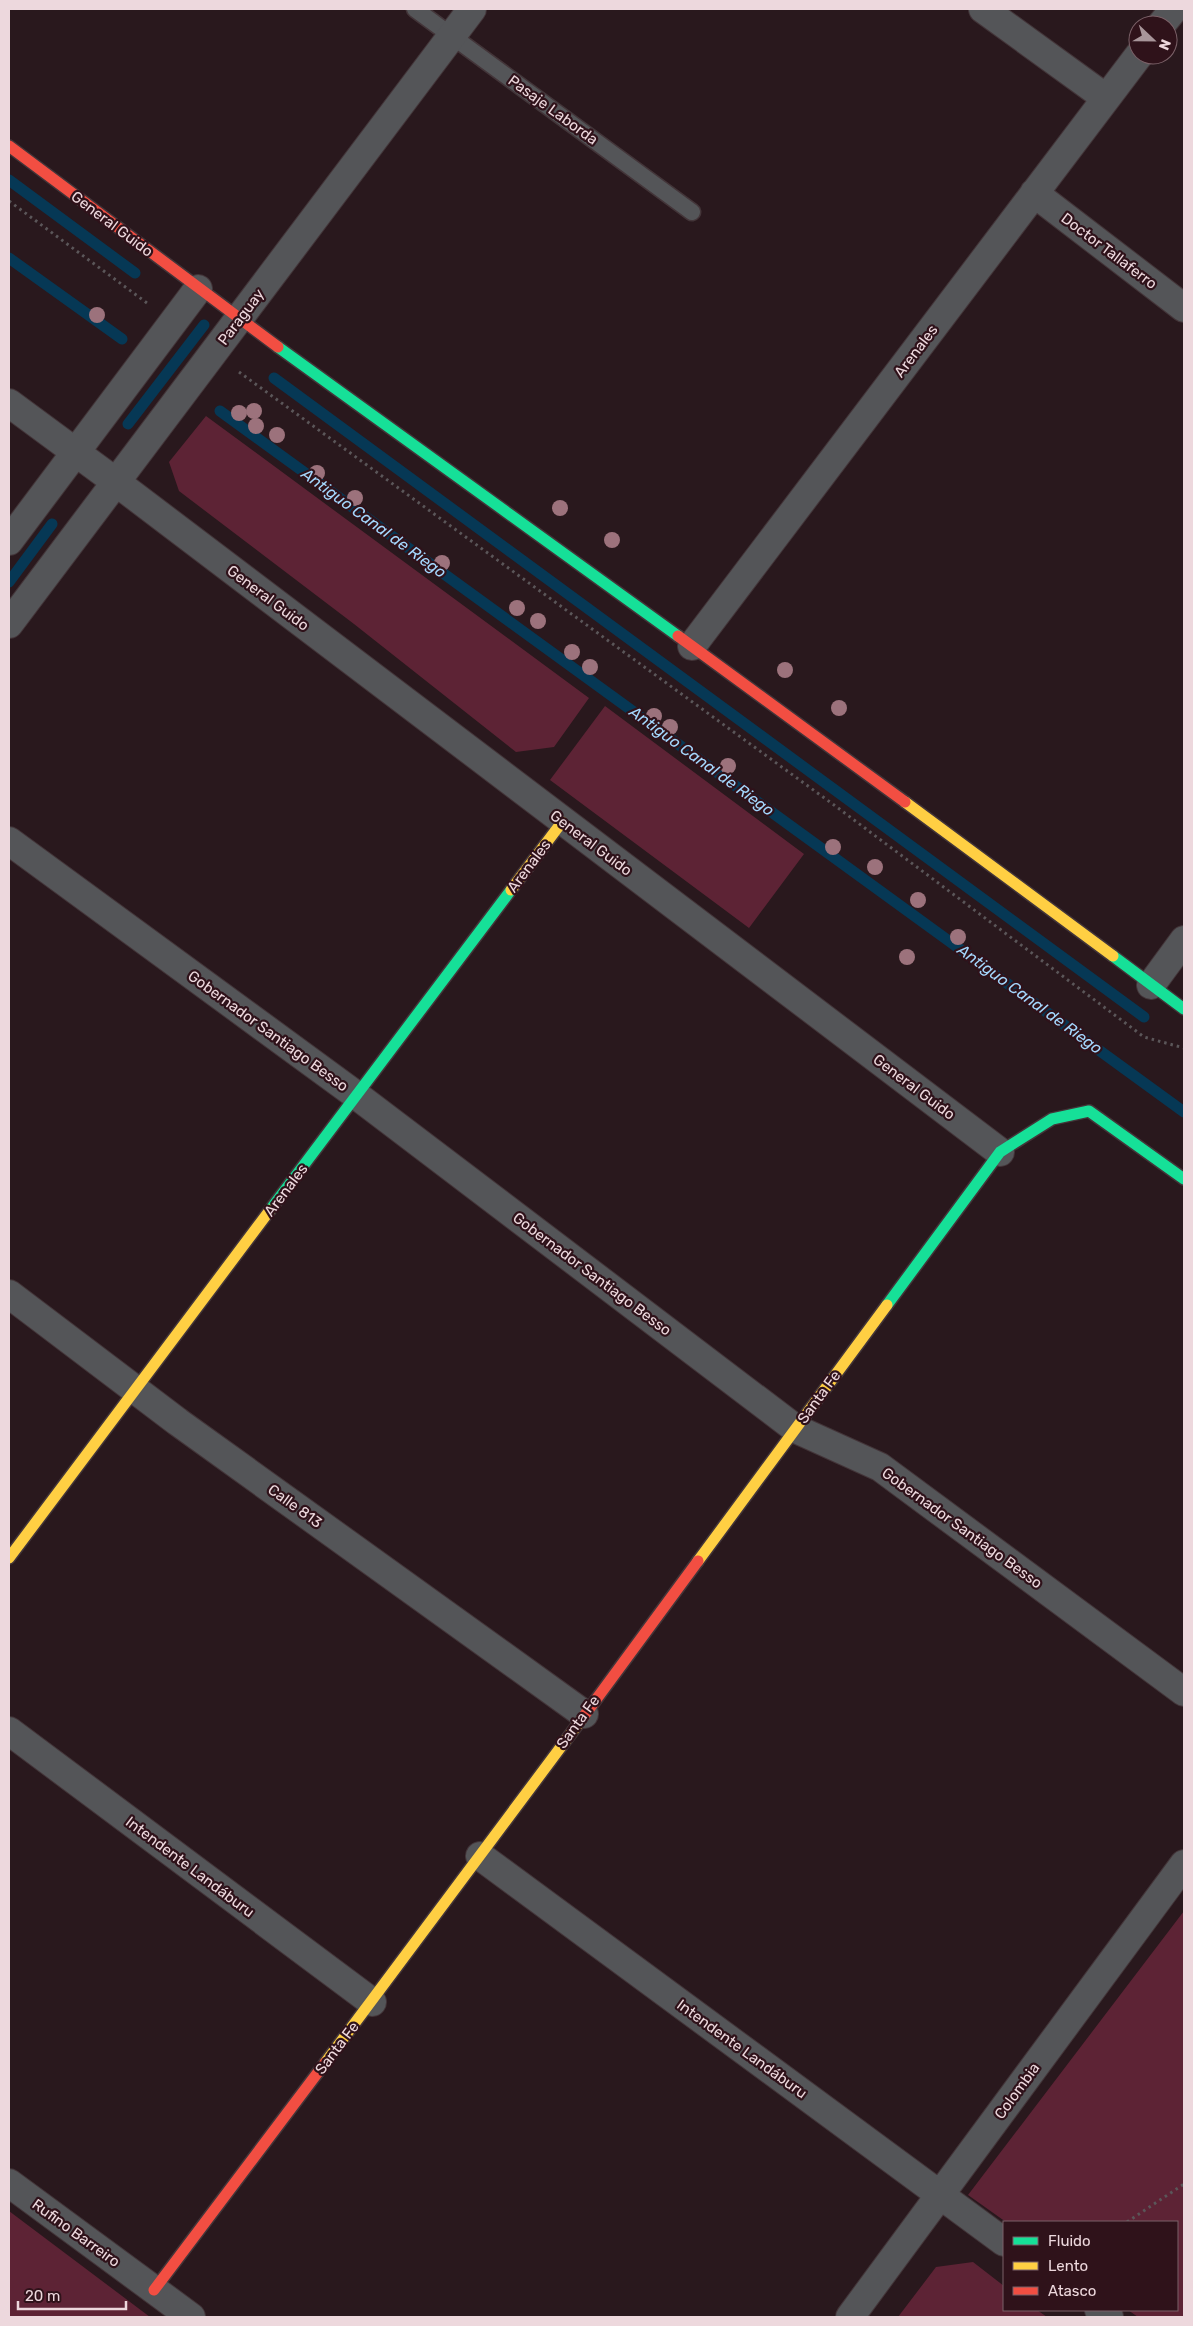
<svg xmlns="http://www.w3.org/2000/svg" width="1193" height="2326" font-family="Rubik,sans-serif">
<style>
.green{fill:#5d2335}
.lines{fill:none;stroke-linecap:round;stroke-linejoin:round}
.stream{stroke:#063855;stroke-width:11}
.lane-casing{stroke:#433539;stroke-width:19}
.street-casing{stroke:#433539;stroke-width:30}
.fast-casing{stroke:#433539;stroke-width:14}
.slow-casing{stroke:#433539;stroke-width:14}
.jam-casing{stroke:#433539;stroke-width:14}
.path{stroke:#5b5659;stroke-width:3;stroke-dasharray:2.5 4;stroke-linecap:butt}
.lane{stroke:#545558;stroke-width:16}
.street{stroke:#545558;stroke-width:28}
.fast{stroke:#16e098;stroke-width:11}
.slow{stroke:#ffcf43;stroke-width:11}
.jam{stroke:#f24e42;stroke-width:11}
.tree{fill:#9c727c}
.labels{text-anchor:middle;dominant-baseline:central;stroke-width:4.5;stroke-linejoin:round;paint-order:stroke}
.street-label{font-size:15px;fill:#edd8dd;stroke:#2f121a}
.water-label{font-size:16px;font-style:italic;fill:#a4d7fd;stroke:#2f121a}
</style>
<rect width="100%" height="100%" fill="#29181d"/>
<path class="green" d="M206 416 589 698 554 747 516 752 354 624 179 491 169 462Z
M605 706 804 854 749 928 550 780Z
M1184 1911V2317H1138L1128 2310H1177V2222H1006L968 2195Z
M9 2211 150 2317H9Z
M973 2262 1004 2286V2310H1037L1047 2317H898L936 2267Z"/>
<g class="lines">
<path class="stream" d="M9 180 135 273
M9 258 122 339
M274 378 1144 1017
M220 411 1184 1112
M128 424 204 325
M9 582 52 524"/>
<defs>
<path id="lane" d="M415 9 692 212"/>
<path id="street" d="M983 9 1106 98
M1161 25 1174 9
M1034 193 1184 308
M9 403 116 482 1000 1152
M9 541 198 289
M9 624 472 9
M692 646 1139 55
M9 841 356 1095 796 1429 880 1467 1184 1692
M1151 985 1184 940
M9 1294 178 1422 584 1714
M9 1731 372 2002
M480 1856 1004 2242
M9 2183 191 2317
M1099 2310 1109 2317
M850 2317 1184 1864"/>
<path id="fast" d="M278 347 678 636
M1113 956 1184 1009
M270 1210 511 890
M887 1305 1000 1152 1052 1119 1089 1111 1184 1179"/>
<path id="slow" d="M905 802 1113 956
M511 890 562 822
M9 1558 270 1210
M698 1561 887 1305
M325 2063 581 1720"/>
<path id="jam" d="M9 146 278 347
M678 636 905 802
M581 1720 698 1561
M154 2290 325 2063"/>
</defs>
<use href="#lane" class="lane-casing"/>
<use href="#street" class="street-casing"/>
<use href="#fast" class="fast-casing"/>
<use href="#slow" class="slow-casing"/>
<use href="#jam" class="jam-casing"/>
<path class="path" d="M9 201 147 303
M239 372 834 805 1144 1037 1184 1048
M1127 2222 1184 2184"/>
<use href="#lane" class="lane"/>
<use href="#street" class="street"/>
<use href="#fast" class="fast"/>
<use href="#slow" class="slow"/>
<use href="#jam" class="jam"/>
</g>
<g class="tree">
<circle cx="97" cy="315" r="8"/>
<circle cx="254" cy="411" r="8"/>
<circle cx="239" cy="413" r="8"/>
<circle cx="256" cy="426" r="8"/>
<circle cx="277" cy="435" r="8"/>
<circle cx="317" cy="473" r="8"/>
<circle cx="355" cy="498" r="8"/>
<circle cx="560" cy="508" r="8"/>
<circle cx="612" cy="540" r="8"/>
<circle cx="442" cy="563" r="8"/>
<circle cx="517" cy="608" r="8"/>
<circle cx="538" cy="621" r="8"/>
<circle cx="572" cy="652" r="8"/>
<circle cx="590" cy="667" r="8"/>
<circle cx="785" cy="670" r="8"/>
<circle cx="839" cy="708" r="8"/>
<circle cx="654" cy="716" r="8"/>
<circle cx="670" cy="727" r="8"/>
<circle cx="728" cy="766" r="8"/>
<circle cx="833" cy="847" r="8"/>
<circle cx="875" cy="867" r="8"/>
<circle cx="918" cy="900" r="8"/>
<circle cx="958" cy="937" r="8"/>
<circle cx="907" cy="957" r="8"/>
</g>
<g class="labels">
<g class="street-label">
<text transform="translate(553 110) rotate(36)">Pasaje Laborda</text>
<text transform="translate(112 224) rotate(37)">General Guido</text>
<text transform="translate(1109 251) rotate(37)">Doctor Tallaferro</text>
<text transform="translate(241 317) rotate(-53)">Paraguay</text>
<text transform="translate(916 351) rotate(-53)">Arenales</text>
<text transform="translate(268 598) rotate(37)">General Guido</text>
<text transform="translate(591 843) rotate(37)">General Guido</text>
<text transform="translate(529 866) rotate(-53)">Arenales</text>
<text transform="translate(268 1031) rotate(36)">Gobernador Santiago Besso</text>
<text transform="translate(914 1087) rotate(37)">General Guido</text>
<text transform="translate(286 1190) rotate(-53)">Arenales</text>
<text transform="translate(592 1274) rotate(37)">Gobernador Santiago Besso</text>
<text transform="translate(819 1397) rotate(-54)">Santa Fe</text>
<text transform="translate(295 1506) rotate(36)">Calle 813</text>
<text transform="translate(962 1528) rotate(36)">Gobernador Santiago Besso</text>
<text transform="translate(578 1722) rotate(-54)">Santa Fe</text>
<text transform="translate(190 1867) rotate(37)">Intendente Landáburu</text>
<text transform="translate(337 2048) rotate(-53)">Santa Fe</text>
<text transform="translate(742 2049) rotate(36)">Intendente Landáburu</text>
<text transform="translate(1017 2091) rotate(-54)">Colombia</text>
<text transform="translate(76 2233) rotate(36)">Rufino Barreiro</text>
</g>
<g class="water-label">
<text transform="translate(374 523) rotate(36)">Antiguo Canal de Riego</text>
<text transform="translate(702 761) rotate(36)">Antiguo Canal de Riego</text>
<text transform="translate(1030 999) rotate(36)">Antiguo Canal de Riego</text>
</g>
</g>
<rect width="1193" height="2326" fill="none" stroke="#edd8dd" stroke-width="20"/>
<rect x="1003" y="2221" width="175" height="90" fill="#2f121a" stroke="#7b6168"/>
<rect x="1013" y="2237" width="25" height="8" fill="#16e098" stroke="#7b6168"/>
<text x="1048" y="2246" font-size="15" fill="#edd8dd">Fluido</text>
<rect x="1013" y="2262" width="25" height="8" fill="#ffcf43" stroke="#7b6168"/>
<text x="1048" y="2271" font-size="15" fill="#edd8dd">Lento</text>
<rect x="1013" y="2287" width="25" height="8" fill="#f24e42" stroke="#7b6168"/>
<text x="1048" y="2296" font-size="15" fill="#edd8dd">Atasco</text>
<g transform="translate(1153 40) rotate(112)"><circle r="24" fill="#2f121a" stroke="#7b6168"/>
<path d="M0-4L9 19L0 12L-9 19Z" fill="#a8959a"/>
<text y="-8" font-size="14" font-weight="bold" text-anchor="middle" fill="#edd8dd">N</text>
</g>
<path d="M18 2301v8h108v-8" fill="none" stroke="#edd8dd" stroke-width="2.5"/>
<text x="25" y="2301" font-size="15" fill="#edd8dd" stroke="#2f121a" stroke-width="4" paint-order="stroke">20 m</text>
</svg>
